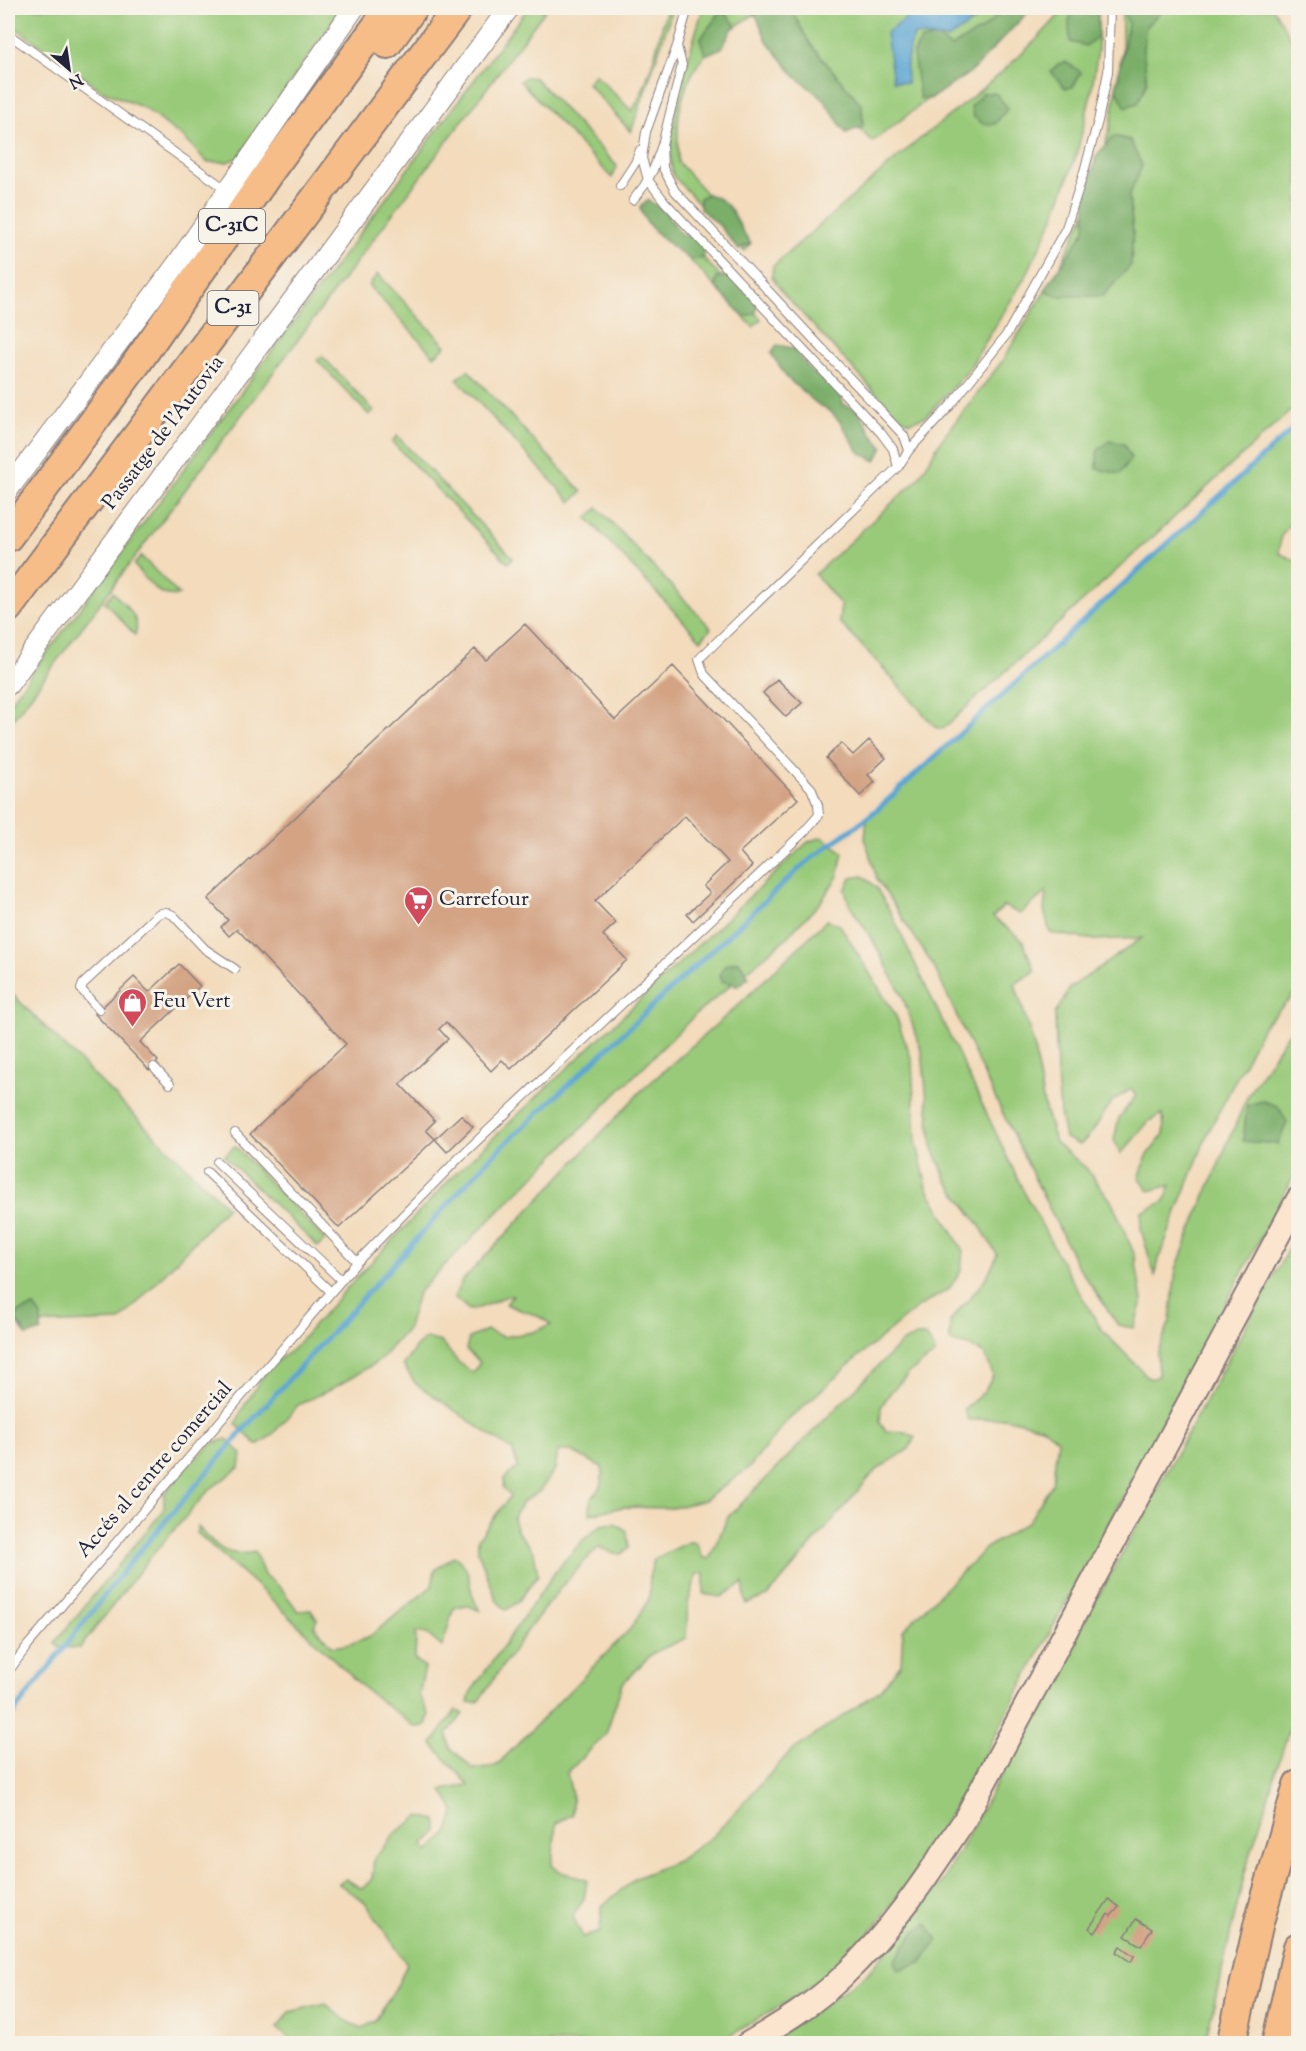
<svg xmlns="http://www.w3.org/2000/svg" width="1306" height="2051" font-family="'Sorts Mill Goudy',serif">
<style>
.green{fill:#99ca79;stroke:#5e765a;stroke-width:1.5}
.forest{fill:#7aae69;stroke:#4e6852;stroke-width:1.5}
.water{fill:#5ba5d3;stroke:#3e6487;stroke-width:1.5}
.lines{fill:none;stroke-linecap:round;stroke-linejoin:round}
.stream{stroke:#5ba5d3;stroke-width:5}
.building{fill:#d3a384}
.service-casing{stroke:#8a7e7c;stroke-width:10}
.tertiary-casing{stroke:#8a7e7c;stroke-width:22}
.secondary-casing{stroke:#8a7e7c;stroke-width:26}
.motorway-casing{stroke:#8a7e7c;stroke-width:32}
.service{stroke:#fff;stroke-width:8}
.tertiary{stroke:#fff;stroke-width:20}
.secondary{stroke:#fce5cf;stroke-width:22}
.motorway{stroke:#f7bd88;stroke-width:28}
.labels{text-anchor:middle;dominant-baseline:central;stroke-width:6;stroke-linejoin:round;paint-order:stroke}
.shield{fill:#f7f3e8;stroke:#62616f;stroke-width:1.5}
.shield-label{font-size:20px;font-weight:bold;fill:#22223b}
.street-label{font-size:21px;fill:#22223b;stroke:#f7f3e8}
.poi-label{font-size:21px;fill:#22223b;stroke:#f7f3e8;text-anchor:start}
</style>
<rect width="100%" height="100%" fill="#f7f3e8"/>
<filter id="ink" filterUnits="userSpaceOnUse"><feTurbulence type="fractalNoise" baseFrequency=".0167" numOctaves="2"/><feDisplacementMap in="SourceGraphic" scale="12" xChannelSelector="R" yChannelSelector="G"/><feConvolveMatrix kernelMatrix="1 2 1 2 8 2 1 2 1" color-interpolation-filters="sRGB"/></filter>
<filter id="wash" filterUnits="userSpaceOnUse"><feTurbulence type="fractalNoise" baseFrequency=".008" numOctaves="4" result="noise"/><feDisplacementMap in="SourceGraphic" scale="24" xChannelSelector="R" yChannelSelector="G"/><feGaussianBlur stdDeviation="1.35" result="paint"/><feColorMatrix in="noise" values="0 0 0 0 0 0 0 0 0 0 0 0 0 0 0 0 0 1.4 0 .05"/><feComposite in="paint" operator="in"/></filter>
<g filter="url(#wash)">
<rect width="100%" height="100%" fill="#f3dbbc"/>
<path class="green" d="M8 8H342L238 158 227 162H207L185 139 144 108 101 90 8 22Z
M528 8H547L8 726V705Z
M667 8H672L668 24 631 132 587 83 595 74 632 111C650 81 658 42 667 8Z
M703 8H1032L918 107 872 142 755 14C714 38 686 67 679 115 677 131 678 147 678 162L751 243 744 251 673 176C663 131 690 53 703 8Z
M1065 8H1098V48L1091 94 1077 153 1054 217 1026 276 967 372 926 416 910 422 899 418 783 293 772 277 773 266C820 225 867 183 915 143 967 101 1023 59 1065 8Z
M1122 8H1273L1298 51V404L943 729 935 727 884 669 839 622 841 605 815 574 919 478 940 442 1003 360 1060 266 1091 200 1111 123 1122 51Z
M525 77 535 78 617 166 612 178 520 81Z
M648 200 761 319 753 327 640 207Z
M378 274 446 346 434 356 369 286Z
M322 356 374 411 369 415 317 360Z
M468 370 582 492 571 502 457 379Z
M1298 424V505L1296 516 1281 536 1279 553 1298 562V991L1264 1025 1207 1135 1160 1255 1155 1276 1141 1230 1142 1212 1165 1201 1171 1185 1149 1191 1139 1178 1147 1156 1164 1134 1163 1114 1149 1121 1121 1154 1114 1140 1119 1118 1136 1096 1131 1089 1112 1101 1093 1131 1080 1145 1065 1138 1060 1113 1057 1075 1055 1014 1070 988 1142 938 1095 940 1050 933 1044 910 1046 892 1020 914 1004 906 993 917 1022 940 1035 971 1015 984 1033 1042 1044 1105 1055 1142 1086 1168 1112 1202 1135 1256 1142 1301 1134 1328 1118 1325 1076 1263 986 1079 934 967 877 879 865 839 867 818Z
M397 436 513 558 508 563 392 442Z
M598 508 711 628 701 640 587 518Z
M141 556 179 595C158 599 147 580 134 565Z
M113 592C124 605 142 617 135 635L105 602Z
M822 837 843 852 838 876 820 903 785 939 693 1017 444 1266 418 1293 408 1328 379 1361 337 1386 298 1405 271 1436 257 1445 236 1424 241 1411 268 1368 293 1349 346 1289 457 1172 808 842Z
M863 876 876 887 891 913 1023 1190 1066 1270 1102 1330 1150 1379 1158 1376 1157 1354 1170 1321 1176 1269 1200 1208 1248 1095 1285 1038 1298 1021V1168L976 1771 910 1880 876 1925 846 1959 804 1991 718 2043 296 2044 277 2028 290 2012 325 2003 345 2020 361 2029 375 2021 398 1984 407 1964 365 1902 339 1884 346 1879 362 1889 372 1879 374 1859 397 1832 419 1816 437 1820V1832L423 1845 428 1852 448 1833 454 1811 442 1790 469 1785 432 1744 456 1710 463 1714 447 1734 450 1747 473 1769 496 1766 631 1628 649 1599 650 1574 654 1559 689 1542H696L702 1557 709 1559 728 1517 901 1343 916 1336H926L934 1348 935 1354 908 1374 890 1393 881 1407 880 1423 886 1431 905 1432 915 1437 909 1449 875 1471 768 1596 746 1604 743 1583 721 1597 704 1594V1573L697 1574 688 1603 686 1638 653 1653 622 1684 606 1734 567 1773 572 1795V1815L556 1823 552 1864 561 1872 587 1880 584 1899 573 1916 583 1937 600 1932 602 1906 636 1878 679 1860 714 1835 789 1753 879 1691 901 1664 903 1630 986 1548 1029 1521 1052 1484 1058 1440 1042 1427 1004 1418 968 1420 964 1409 985 1391 993 1375 985 1354 970 1346 950 1342V1322C967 1297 988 1284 997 1254L978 1223 947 1181 932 1146 922 1052 902 995 872 939 850 906 845 890 851 878Z
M827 920 840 925 896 1016 912 1061 916 1141 927 1187 963 1251 961 1271 949 1289 917 1308 859 1356 785 1423 750 1467 705 1500 672 1508 623 1507 590 1514V1501L602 1484V1467L571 1451H558L555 1469 540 1491 522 1502 513 1519 517 1531 534 1552 538 1575 518 1602 506 1610 497 1601 478 1551V1539L511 1495 503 1489 504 1479 517 1468 513 1451 416 1384 403 1365 416 1347 426 1338 441 1342 458 1362 473 1373 480 1362 466 1350 469 1338 487 1330 503 1337 533 1332 551 1325C539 1313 521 1312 506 1304L513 1295C497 1297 485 1309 469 1310L454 1297 462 1281 641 1091 735 1008Z
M8 990 227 1207 120 1321 8 1325Z
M235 1146 325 1240 318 1247 224 1156Z
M1298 1231V1700L1245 1872 1205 2043 767 2044 867 1974 941 1884Z
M227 1439 242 1454 240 1467 209 1490 148 1560 80 1648 58 1647 55 1642 164 1510V1494L189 1464 213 1443Z
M615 1523 627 1531 629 1547 622 1554 613 1553 599 1547C550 1593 516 1647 478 1702L468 1703 470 1693 558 1568 583 1540 601 1525Z
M198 1527C218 1547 224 1558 255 1552L264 1575 281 1588 298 1611 311 1610 317 1619 314 1626 333 1647 350 1644 370 1636 432 1586 435 1570 454 1556C471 1568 467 1575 472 1593 473 1599 477 1605 480 1611L467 1605 454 1608 442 1647 427 1634 416 1632 415 1660 425 1667 419 1695 429 1714 426 1726 415 1727 366 1690 255 1584 197 1533Z"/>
<path class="forest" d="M753 8H790L811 45 862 105 863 126 846 133 823 99 796 77 767 41Z
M1005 8H1032L971 72 930 99 920 98 913 55 921 40 937 37 951 47 983 29Z
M1074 8H1098V36L1086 46 1070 42 1069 21Z
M1123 8H1164L1163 10 1146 26 1143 48 1147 82 1138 103 1126 107 1116 89 1128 24Z
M722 10 735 24 722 48 705 55 700 39Z
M1066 62 1081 72 1073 87 1065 88 1051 72 1058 64Z
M983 93H995L1008 108 995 124H983L973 116 971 106Z
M1114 136 1130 140 1142 166 1129 196 1133 231 1131 265 1103 296H1056L1045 290 1085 230 1086 197 1096 156Z
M707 194C737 202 734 224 751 243L738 249 719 225 700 209V198Z
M648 200 666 212 680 233 702 241 704 258 690 260C673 246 645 230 640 207Z
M733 275 757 301 756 313 744 317 715 286 717 277Z
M777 345 796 349C808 372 818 378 840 389L843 404 860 412 873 436 883 447 876 461 859 452 841 423 831 412 816 403 787 378 771 353Z
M1109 441 1124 444 1131 458 1120 474 1097 469V451Z
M739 961 749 977 738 986 722 981 720 974 725 965Z
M1263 1101 1278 1106 1287 1122 1278 1144 1243 1141 1247 1105Z
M34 1307 41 1316V1331L27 1336 14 1318 19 1312Z
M927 1923 938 1940 921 1963 898 1970 894 1961 915 1931Z"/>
<path class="water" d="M920 8H993L948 39 914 35C907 51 905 65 907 83L893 81 886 33Z"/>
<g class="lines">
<path class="stream" d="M8 1720 132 1560 245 1428 488 1160 801 867C826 846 855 829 880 807L1298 424"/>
</g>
<g id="blocks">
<path class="building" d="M525 624 615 720 673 666 798 799 740 852 752 866 693 921 687 914 710 893 703 886 728 862 685 816 595 901 616 923 603 935 627 960 511 1069 502 1060 491 1071 446 1022 439 1029 448 1039 400 1084 435 1121 426 1130 435 1139 339 1228 250 1134 346 1044 237 929 229 936 221 927 228 920 208 899 475 649 486 660Z
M777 679 802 703 786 717 763 693Z
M869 740 886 758 868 775 875 782 860 796 826 758 841 743 853 755Z
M179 964 200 986 140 1042 158 1061 149 1070 95 1014 134 977 149 992Z
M461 1115 473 1127 447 1152 435 1139Z
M1109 1899 1119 1907 1111 1916 1108 1914 1095 1933 1089 1928Z
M1136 1919 1152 1929 1141 1946 1125 1936Z
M1120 1946 1134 1956 1131 1962 1116 1952Z"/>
</g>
</g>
<g filter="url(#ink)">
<use href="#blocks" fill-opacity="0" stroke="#8a7e7c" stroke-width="1.5"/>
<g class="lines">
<defs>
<path id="service" d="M688 8 677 46 646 132 642 158 648 180 665 202 881 433 893 449 898 467
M8 34 227 190
M662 145 663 168 675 191 904 436 909 450
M620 186 635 163 640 150
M633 200 644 186 653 170 662 145 682 65 677 46
M99 1010 81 989 83 984 158 914 166 912 173 915 205 949 235 969
M154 1067 170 1084
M235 1133 357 1262
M217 1162 341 1280
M207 1172 331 1292
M8 1672 28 1645 357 1262 461 1156 804 832 819 815 818 805 811 788 704 674 699 659 898 467 909 450 950 406 1007 334 1066 228 1083 175 1098 121 1108 72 1110 8"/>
<path id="tertiary" d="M8 490 177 264 354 8
M8 685 509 8"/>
<path id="secondary" d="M747 2044C779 2025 814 2004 841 1978 891 1931 928 1876 965 1819L1298 1199"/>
<path id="motorway" d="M387 44 413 8
M8 537 136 364 270 171 390 8
M8 608 458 8
M1231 2044 1259 1922 1298 1785
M1276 2044 1298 1947"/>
</defs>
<use href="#service" class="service-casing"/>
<use href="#tertiary" class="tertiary-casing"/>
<use href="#secondary" class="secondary-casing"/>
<use href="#motorway" class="motorway-casing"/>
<use href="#service" class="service"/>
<use href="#tertiary" class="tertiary"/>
<use href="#secondary" class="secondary"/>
<use href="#motorway" class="motorway"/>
</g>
</g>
<defs>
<symbol id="supermarket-pin" viewBox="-11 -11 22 30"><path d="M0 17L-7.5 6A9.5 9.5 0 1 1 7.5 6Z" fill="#d1495b" stroke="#f7f3e8"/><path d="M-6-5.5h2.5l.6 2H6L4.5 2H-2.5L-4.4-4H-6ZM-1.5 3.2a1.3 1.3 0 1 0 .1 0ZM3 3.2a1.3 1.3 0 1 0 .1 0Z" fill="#fff"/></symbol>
<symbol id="shop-pin" viewBox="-11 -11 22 30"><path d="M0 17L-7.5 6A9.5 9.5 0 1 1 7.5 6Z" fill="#d1495b" stroke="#f7f3e8"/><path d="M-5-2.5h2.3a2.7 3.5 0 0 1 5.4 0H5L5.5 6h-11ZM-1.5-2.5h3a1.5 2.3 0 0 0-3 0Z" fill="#fff"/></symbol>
</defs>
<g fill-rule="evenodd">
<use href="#supermarket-pin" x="402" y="884" width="33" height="45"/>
<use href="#shop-pin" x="116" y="986" width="33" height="45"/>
</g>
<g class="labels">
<g class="shield">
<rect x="199" y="209" width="66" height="34" rx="4.5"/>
<rect x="207.5" y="291" width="51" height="34" rx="4.5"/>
</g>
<g class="shield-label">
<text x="232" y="226">C-31C</text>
<text x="233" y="308">C-31</text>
</g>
<g class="street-label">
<text transform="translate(164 433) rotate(-53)">Passatge de l'Autovia</text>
<text transform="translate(155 1470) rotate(-49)">Accés al centre comercial</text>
</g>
<g class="poi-label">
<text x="439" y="900">Carrefour</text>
<text x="153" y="1002">Feu Vert</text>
</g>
</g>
<rect width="1306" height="2051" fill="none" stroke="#f7f3e8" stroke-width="30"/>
<g transform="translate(69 69) rotate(151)" stroke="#f7f3e8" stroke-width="4.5" paint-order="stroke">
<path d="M0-4.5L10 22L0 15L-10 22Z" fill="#22223b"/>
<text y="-9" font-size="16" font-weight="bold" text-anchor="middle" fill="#22223b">N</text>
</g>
</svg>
